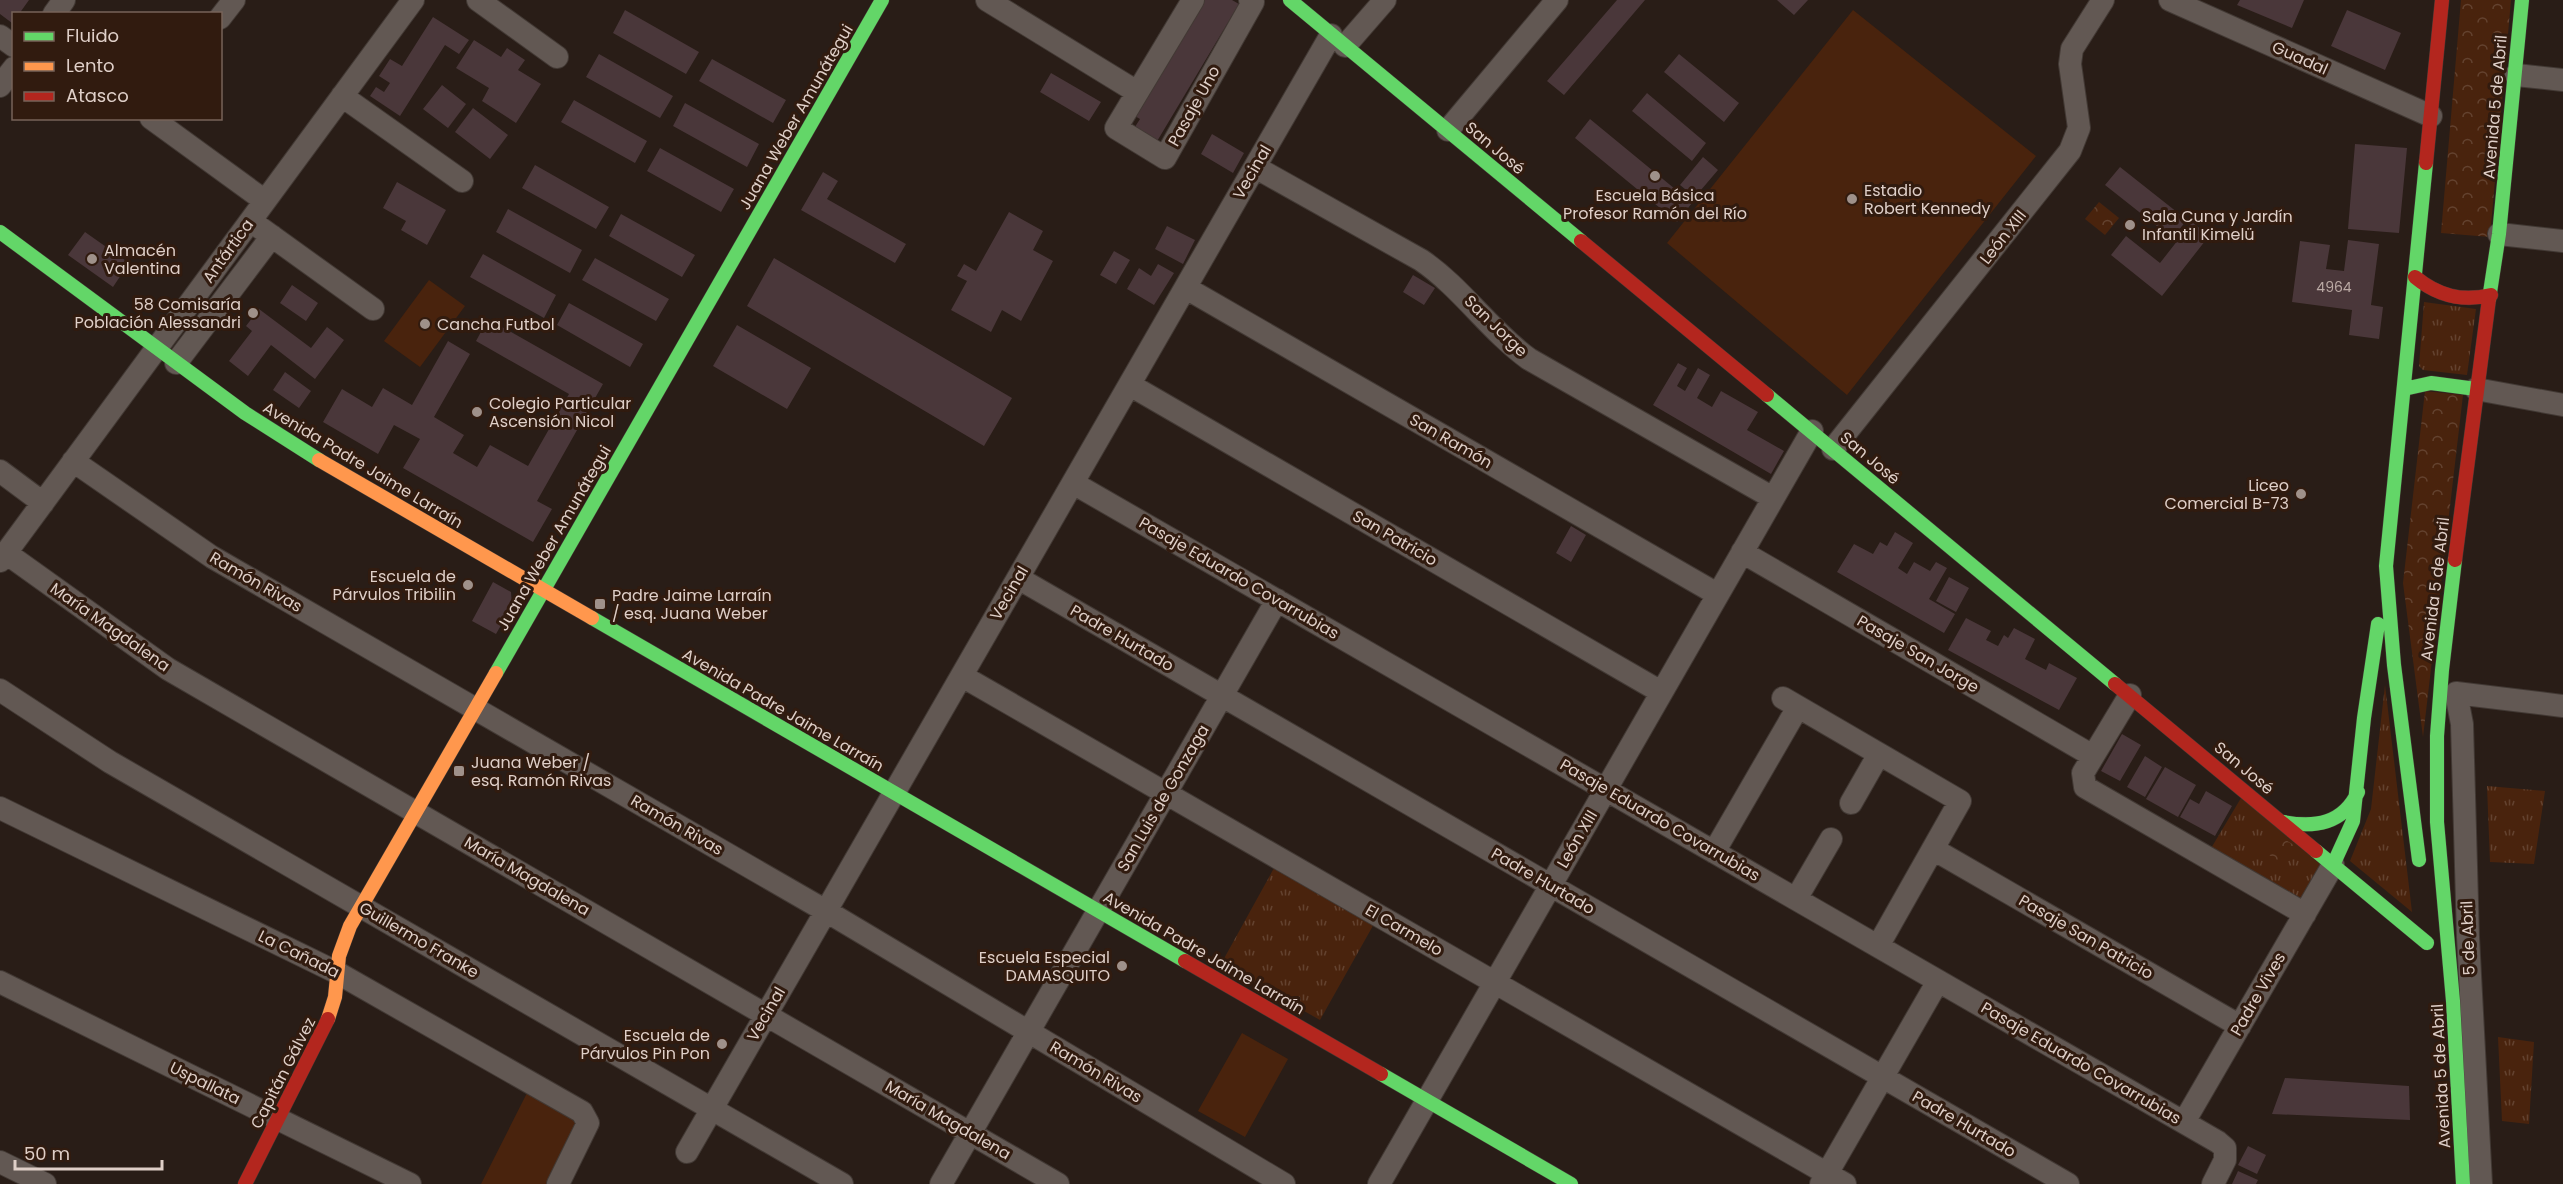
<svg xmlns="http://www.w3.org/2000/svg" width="2563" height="1184" font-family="Poppins,sans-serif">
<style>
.grass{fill:url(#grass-tufts)}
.park{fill:url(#park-crowns)}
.pitch{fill:#49230d}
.building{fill:#4a373a}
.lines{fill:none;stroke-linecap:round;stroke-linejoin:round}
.street-casing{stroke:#423934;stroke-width:24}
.fast-casing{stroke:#423934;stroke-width:15}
.slow-casing{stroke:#423934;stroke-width:15}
.jam-casing{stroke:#423934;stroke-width:15}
.street{stroke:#625853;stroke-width:22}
.fast{stroke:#63d668;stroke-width:14}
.slow{stroke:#ff974d;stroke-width:14}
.jam{stroke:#b3261e;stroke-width:14}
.poi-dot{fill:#9f918a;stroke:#311b0f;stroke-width:2}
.labels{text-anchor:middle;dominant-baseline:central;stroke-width:6;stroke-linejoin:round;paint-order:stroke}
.number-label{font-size:14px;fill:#baa9a4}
.street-label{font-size:16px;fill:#dfcfc8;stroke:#311b0f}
.poi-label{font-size:16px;fill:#dfcfc8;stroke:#311b0f;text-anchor:start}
</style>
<defs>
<pattern id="grass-tufts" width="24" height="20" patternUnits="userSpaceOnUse" patternTransform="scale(1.5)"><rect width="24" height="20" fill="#49230d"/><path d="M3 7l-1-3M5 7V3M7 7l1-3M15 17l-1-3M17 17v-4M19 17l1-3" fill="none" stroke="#63422f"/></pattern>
<pattern id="park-crowns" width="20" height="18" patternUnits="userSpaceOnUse" patternTransform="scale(1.5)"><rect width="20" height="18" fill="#49230d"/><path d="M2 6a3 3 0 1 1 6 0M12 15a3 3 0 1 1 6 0" fill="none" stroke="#63422f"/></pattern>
</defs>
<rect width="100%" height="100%" fill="#291d17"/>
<path class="grass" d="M2424 302 2476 309 2467 375 2423 370 2419 366Z
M2385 685 2412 912 2350 861 2371 809Z
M2487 786 2545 791 2534 864 2490 862Z
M2241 798 2322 862 2299 903 2210 850Z
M1279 859 1379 915 1320 1020 1221 964Z
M2498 1037 2534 1042 2529 1124 2502 1121Z"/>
<path class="park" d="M2461 0H2511L2490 237 2441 233Z
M2099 202 2119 218 2105 235 2085 219Z
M2425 391 2463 395 2423 737 2403 583Z
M2274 833 2294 845 2283 864 2263 851Z"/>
<path class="pitch" d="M1853 10 2036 156 1847 395 1667 243Z
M429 280 465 306 420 367 384 341Z
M1242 1033 1288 1059 1245 1137 1198 1111Z
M527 1093 580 1121 547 1184H481Z"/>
<path class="building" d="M0 0H29L19 14H14L12 23 0 14Z
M1199 0H1232L1239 4 1156 143 1133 130 1140 119 1133 115Z
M1617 0H1645L1564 95 1547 81Z
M1777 0H1808L1794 15Z
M2240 0H2304L2292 28 2237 5Z
M625 10 699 52 686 74 613 33Z
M2347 10 2401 33 2385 70 2331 46Z
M433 17 469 40 459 54 445 45 400 116 370 96 376 87 384 92 390 83 379 76 390 59 402 66Z
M474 40 501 57 507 48 525 60 518 70 541 84 516 123 482 101 489 88 456 68Z
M599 54 673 96 660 118 586 77Z
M1679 54 1739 103 1724 122 1664 72Z
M712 59 786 100 773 123 699 81Z
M1051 73 1101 102 1089 121 1040 92Z
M442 85 466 104 448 128 423 109Z
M1647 93 1706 143 1692 161 1632 111Z
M574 100 647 141 635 163 561 122Z
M685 103 759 144 747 167 673 126Z
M473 108 508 135 490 159 455 132Z
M1590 119 1692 203 1677 222 1575 138Z
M1212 134 1244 153 1233 173 1201 154Z
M2355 144 2407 148 2399 233 2348 229Z
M660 148 734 189 721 212 647 171Z
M1703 157 1718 170 1695 197 1680 185Z
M535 165 609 207 596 229 522 188Z
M2120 167 2187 220 2172 238 2105 185Z
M823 172 838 181 827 199 906 244 895 263 801 210Z
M397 182 446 210 427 245 401 230 406 221 383 208Z
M508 209 582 250 570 273 496 232Z
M1009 212 1043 231 1033 250 1053 261 1021 321 1002 310 991 332 951 310 967 281 957 276 964 264 976 271Z
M621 214 695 255 682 277 609 236Z
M2192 222 2209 236 2162 296 2111 255 2126 236 2160 263Z
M1167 226 1195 240 1183 264 1155 249Z
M85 232 129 263 113 287 68 255Z
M2348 240 2379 244 2371 305 2383 307 2379 339 2349 335 2352 310 2292 302 2300 241 2330 245 2326 269 2344 271Z
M1114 251 1130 260 1116 284 1100 275Z
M483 254 556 295 544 318 470 277Z
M595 258 669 299 656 321 582 280Z
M774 258 1012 398 984 446 747 306Z
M1158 264 1174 273 1154 305 1127 289 1139 268 1151 276Z
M1413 275 1435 288 1424 305 1403 292Z
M292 285 318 303 306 321 280 303Z
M569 303 643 344 630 367 557 325Z
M259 309 311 348 327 327 344 340 315 379 271 345 248 376 229 361 252 331 246 326Z
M488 319 603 384 537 501 552 509 533 542 403 468 420 439 394 425 378 454 323 422 342 389 372 407 383 388 412 405 448 341 470 354 434 417 464 435 453 453 477 467 490 445 528 466 569 394 476 341Z
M737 325 811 368 787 409 713 366Z
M1678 363 1687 368 1677 386 1685 391 1698 368 1710 375 1697 398 1712 407 1721 391 1758 412 1747 430 1784 451 1771 474 1653 405Z
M285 372 311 391 299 408 273 390Z
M1571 526 1586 535 1571 562 1556 553Z
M1895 532 1913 543 1898 568 1907 574 1914 562 1930 571 1936 562 1947 568 1929 599 1955 614 1944 633 1837 572 1854 544 1873 554 1880 542 1887 546Z
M1949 577 1969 588 1956 612 1936 601Z
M493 582 511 592 512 606 496 634 472 621Z
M1966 618 1991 631 1986 640 1998 646 2004 635 2008 638 2014 628 2035 639 2025 659 2046 670 2049 663 2077 678 2059 710 1948 650Z
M2122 734 2141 745 2120 781 2101 771Z
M2145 756 2162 767 2145 797 2127 787Z
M2165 767 2196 785 2178 817 2146 799Z
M2206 791 2232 806 2215 836 2180 817 2190 799 2199 804Z
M2285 1078 2409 1086 2410 1120 2272 1114Z
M2248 1146 2266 1155 2257 1174 2238 1165Z
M2238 1171 2258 1180 2256 1184H2232Z"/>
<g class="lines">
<defs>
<path id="street" d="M478 0 557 57
M987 0 1137 92
M1193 0 1116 128 1165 158 1253 2 1250 0
M2170 0 2431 116
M54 14 64 0
M220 18 234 0
M0 36 14 46
M1345 46 1385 0
M2516 75 2563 80
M0 86 14 68
M342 96 462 181
M151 118 265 201
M1448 130 1557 0
M1255 167 1421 260C1462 288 1489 330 1529 359L1773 498
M259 227 373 309
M2499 234 2563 241
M1186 288 1717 594
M176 363 272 236
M1130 385 1661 692
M2476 389 2563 405
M1833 449 2070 151 2079 128 2070 64 2072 49 2103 0
M73 461 212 557 826 911 1284 1184
M0 471 43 503
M1073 483 2218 1142 2225 1148V1160L2213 1184
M1742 552 2093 756
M6 553 168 669 1058 1184
M0 561 413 0
M1018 578 2068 1184
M962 676 1845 1184
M0 690 110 762 842 1184
M2130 695 2083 773 2085 787 2305 914
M1783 698 1960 801 1878 946
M1851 803 1879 754
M0 808 336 972 582 1112 588 1123 558 1184
M1933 849 2240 1026
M1714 852 1798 707
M1796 899 1831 839
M0 982 410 1184
M2184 1122 2333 865
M687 1152 1331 35
M0 1162 45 1184
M941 1184 1277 600
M1379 1184 1812 431
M1821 1184 1938 981
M2481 1184 2468 937 2462 724 2456 693 2563 706"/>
<path id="fast" d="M1290 0 1581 241
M0 232 245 413 319 460
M2489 299 2499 234 2522 0
M2404 389 2431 383 2476 389
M1767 395 2115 684
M2455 560 2442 670 2437 736V822L2453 1001 2463 1184
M592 618 1185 961
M496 673 882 0
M2283 822C2315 828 2343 824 2358 792
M2316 851 2427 943
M2419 860 2394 665 2386 566 2426 163
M2333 865 2353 821 2364 718 2378 624
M1381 1074 1571 1184"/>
<path id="slow" d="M319 460 592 618
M328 1019 335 997 339 956 350 926 496 673"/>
<path id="jam" d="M2426 163 2442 0
M1581 241 1767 395
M2415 277C2438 296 2462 302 2491 295
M2455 560 2489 299
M2115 684 2316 851
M1185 961 1381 1074
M245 1184 328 1019"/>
</defs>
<use href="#street" class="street-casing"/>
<use href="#fast" class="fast-casing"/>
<use href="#slow" class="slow-casing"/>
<use href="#jam" class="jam-casing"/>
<use href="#street" class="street"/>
<use href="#fast" class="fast"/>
<use href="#slow" class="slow"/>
<use href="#jam" class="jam"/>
</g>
<g class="poi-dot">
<circle cx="1655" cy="176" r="6"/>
<circle cx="1852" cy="199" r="6"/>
<circle cx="2130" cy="225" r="6"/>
<circle cx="92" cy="259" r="6"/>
<circle cx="253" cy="313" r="6"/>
<circle cx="425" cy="324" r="6"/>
<circle cx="477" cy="412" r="6"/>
<circle cx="2301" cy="494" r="6"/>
<circle cx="468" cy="585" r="6"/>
<rect x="594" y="598" width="12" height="12" rx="3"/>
<rect x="453" y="765" width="12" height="12" rx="3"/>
<circle cx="1122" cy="966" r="6"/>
<circle cx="722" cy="1044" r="6"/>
</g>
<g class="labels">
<g class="number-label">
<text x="2334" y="287">4964</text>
</g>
<g class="street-label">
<text transform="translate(2300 58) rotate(24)">Guadal</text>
<text transform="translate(1194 106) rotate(-61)">Pasaje Uno</text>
<text transform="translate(2495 107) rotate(-85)">Avenida 5 de Abril</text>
<text transform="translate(796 117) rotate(-60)">Juana Weber Amunátegui</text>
<text transform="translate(1495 148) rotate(40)">San José</text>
<text transform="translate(1252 172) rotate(-60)">Vecinal</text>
<text transform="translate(2003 237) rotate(-52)">León XIII</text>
<text transform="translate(228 251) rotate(-54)">Antártica</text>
<text transform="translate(1496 326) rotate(44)">San Jorge</text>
<text transform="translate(1451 441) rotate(30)">San Ramón</text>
<text transform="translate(1870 458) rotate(40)">San José</text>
<text transform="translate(363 465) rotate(31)">Avenida Padre Jaime Larraín</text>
<text transform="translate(554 538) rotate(-60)">Juana Weber Amunátegui</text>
<text transform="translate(1395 538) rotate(30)">San Patricio</text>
<text transform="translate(1239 578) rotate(30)">Pasaje Eduardo Covarrubias</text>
<text transform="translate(256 582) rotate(30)">Ramón Rivas</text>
<text transform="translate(2435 589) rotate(-83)">Avenida 5 de Abril</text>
<text transform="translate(1009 593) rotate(-60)">Vecinal</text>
<text transform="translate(110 627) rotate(35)">María Magdalena</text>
<text transform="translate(1122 638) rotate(30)">Padre Hurtado</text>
<text transform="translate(1918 654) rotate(30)">Pasaje San Jorge</text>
<text transform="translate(783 710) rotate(30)">Avenida Padre Jaime Larraín</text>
<text transform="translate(2244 768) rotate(40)">San José</text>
<text transform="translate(1163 798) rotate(-60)">San Luis de Gonzaga</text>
<text transform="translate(1660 820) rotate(30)">Pasaje Eduardo Covarrubias</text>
<text transform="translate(677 825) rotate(30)">Ramón Rivas</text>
<text transform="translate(1577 839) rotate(-60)">León XIII</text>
<text transform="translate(527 876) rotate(30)">María Magdalena</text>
<text transform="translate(1543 881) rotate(30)">Padre Hurtado</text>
<text transform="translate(1404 930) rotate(30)">El Carmelo</text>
<text transform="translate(2086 937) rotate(30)">Pasaje San Patricio</text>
<text transform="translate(2468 938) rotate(-92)">5 de Abril</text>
<text transform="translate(419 940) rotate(30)">Guillermo Franke</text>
<text transform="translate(1204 953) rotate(30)">Avenida Padre Jaime Larraín</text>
<text transform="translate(299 954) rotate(26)">La Cañada</text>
<text transform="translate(2258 994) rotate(-60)">Padre Vives</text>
<text transform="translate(766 1014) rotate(-60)">Vecinal</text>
<text transform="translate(2081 1063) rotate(30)">Pasaje Eduardo Covarrubias</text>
<text transform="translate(1096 1072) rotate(31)">Ramón Rivas</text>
<text transform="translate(283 1073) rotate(-63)">Capitán Gálvez</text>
<text transform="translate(2441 1076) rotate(-93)">Avenida 5 de Abril</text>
<text transform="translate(205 1083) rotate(26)">Uspallata</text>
<text transform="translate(948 1120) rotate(30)">María Magdalena</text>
<text transform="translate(1964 1124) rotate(30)">Padre Hurtado</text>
</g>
<g class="poi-label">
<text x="1864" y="190">Estadio<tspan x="1864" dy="18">Robert Kennedy</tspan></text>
<text x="1655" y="195" text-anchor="middle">Escuela Básica<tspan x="1655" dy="18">Profesor Ramón del Río</tspan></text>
<text x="2142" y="216">Sala Cuna y Jardín<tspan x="2142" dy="18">Infantil Kimelü</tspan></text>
<text x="104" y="250">Almacén<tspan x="104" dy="18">Valentina</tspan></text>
<text x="241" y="304" text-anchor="end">58 Comisaría<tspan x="241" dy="18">Población Alessandri</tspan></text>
<text x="437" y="324">Cancha Futbol</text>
<text x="489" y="403">Colegio Particular<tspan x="489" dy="18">Ascensión Nicol</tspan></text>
<text x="2289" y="485" text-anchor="end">Liceo<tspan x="2289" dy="18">Comercial B-73</tspan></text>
<text x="456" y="576" text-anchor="end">Escuela de<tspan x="456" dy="18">Párvulos Tribilin</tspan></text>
<text x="612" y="595">Padre Jaime Larraín<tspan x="612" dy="18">/ esq. Juana Weber</tspan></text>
<text x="471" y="762">Juana Weber /<tspan x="471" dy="18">esq. Ramón Rivas</tspan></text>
<text x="1110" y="957" text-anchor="end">Escuela Especial<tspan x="1110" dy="18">DAMASQUITO</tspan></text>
<text x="710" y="1035" text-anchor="end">Escuela de<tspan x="710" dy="18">Párvulos Pin Pon</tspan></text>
</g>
</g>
<rect x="12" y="12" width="210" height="108" fill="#311b0f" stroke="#776359" stroke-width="1.5"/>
<rect x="24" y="32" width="30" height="9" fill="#63d668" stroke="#776359" stroke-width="1.5"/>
<text x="66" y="42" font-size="18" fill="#dfcfc8">Fluido</text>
<rect x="24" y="62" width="30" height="9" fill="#ff974d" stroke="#776359" stroke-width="1.5"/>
<text x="66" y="72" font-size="18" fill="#dfcfc8">Lento</text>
<rect x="24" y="92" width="30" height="9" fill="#b3261e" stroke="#776359" stroke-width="1.5"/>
<text x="66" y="102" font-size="18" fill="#dfcfc8">Atasco</text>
<path d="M15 1160v9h147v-9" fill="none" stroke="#dfcfc8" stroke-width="3"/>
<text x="24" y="1160" font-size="18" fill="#dfcfc8" stroke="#311b0f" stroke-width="4.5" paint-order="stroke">50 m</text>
</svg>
